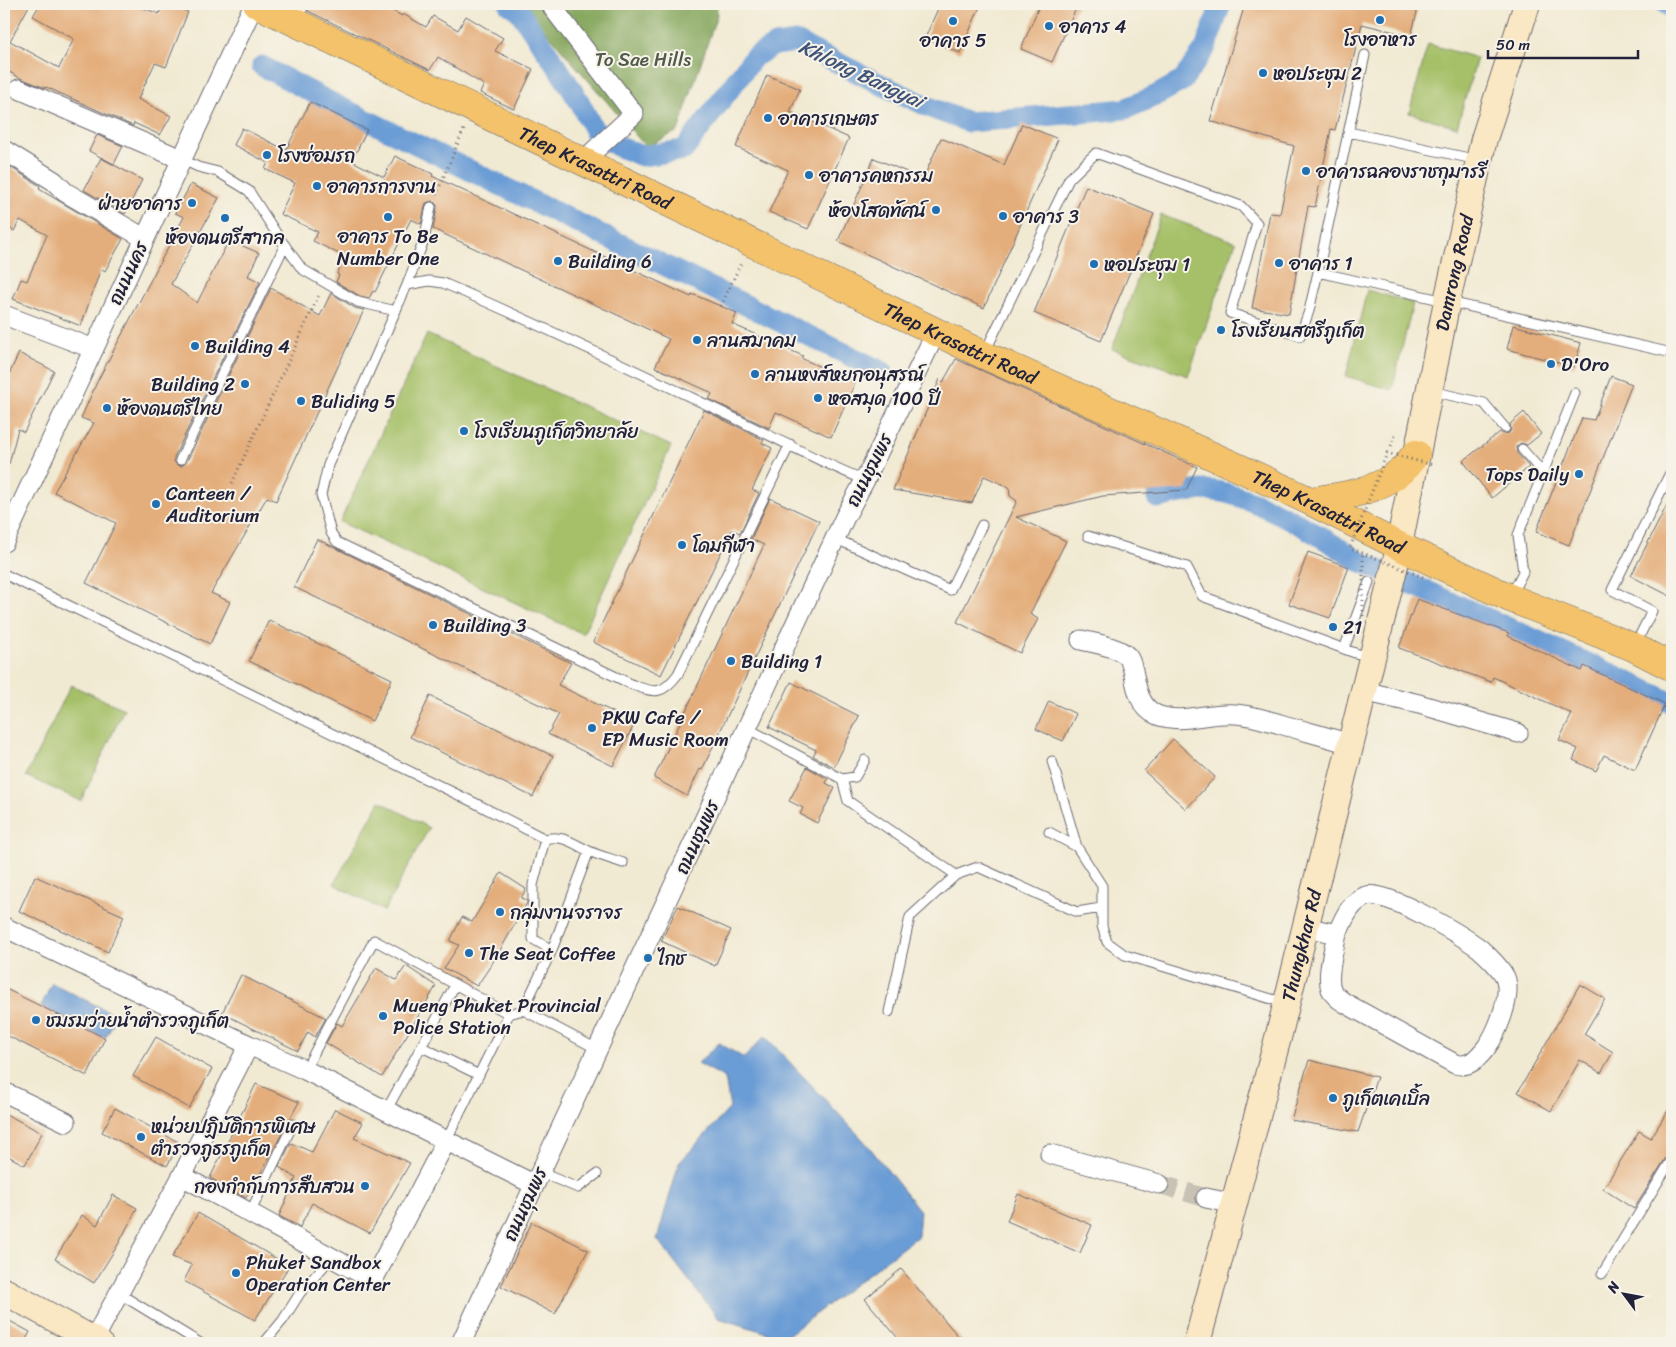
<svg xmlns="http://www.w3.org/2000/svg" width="1676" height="1347" font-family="Sriracha,'Playpen Sans Thai',sans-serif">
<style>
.green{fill:#a5c067;stroke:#647151}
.forest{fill:#84a65c;stroke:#53644c}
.water{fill:#6b9cd5;stroke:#465f88}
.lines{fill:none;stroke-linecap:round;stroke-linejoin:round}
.canal{stroke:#6b9cd5;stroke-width:21}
.building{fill:#e4ae7b}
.street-tunnel{stroke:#c8c2b5;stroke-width:19;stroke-dasharray:19 9;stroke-linecap:butt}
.lane-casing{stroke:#6a6870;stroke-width:11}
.street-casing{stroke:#6a6870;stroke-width:21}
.secondary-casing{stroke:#6a6870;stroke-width:28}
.primary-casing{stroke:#6a6870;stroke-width:29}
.path{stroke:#6a6870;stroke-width:3;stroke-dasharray:1 4;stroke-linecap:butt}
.lane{stroke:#fff;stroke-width:9}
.street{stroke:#fff;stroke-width:19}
.secondary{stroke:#fae7c3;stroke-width:26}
.primary{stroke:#f3c26a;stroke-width:28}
.path-bridge{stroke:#6a6870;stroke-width:3;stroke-dasharray:1 4;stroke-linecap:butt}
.poi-dot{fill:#1f6fb2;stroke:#f7f3e8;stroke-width:2}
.labels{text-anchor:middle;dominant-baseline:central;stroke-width:4;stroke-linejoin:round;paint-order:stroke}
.poi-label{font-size:19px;fill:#22223b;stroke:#f7f3e8;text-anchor:start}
.park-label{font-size:19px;fill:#50594a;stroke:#f7f3e8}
.street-label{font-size:19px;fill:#22223b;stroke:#f7f3e8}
.water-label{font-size:20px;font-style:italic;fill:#3f5379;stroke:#f7f3e8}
</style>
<rect width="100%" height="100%" fill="#f7f3e8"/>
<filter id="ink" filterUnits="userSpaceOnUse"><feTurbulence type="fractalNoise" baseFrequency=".02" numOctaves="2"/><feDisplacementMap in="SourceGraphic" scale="10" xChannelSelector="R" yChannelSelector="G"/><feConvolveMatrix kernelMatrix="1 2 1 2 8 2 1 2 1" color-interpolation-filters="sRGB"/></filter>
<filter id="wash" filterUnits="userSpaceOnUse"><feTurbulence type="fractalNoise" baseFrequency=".0096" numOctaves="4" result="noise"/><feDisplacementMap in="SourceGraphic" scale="20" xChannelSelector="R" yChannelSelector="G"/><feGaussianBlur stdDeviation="1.12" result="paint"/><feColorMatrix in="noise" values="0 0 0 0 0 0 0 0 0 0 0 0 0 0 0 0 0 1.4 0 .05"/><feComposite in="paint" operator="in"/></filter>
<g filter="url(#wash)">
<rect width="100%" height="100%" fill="#f1ead3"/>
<path class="green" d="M1428 44 1477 58 1457 127 1409 113Z
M1161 215 1236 242 1188 376 1112 349Z
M1367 290 1413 303 1392 390 1346 376Z
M427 334 671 446 583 634 340 522Z
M71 685 124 709 81 801 26 776Z
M380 801 429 828 384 911 334 884Z"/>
<path class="forest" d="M522 4H717V15L678 131 646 147Z"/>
<path class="water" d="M52 983 117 1016 105 1038 41 1006Z
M765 1036 866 1143 920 1211 918 1236 784 1338 718 1318 657 1239 679 1163 730 1108 725 1078 698 1063 719 1043 744 1058Z"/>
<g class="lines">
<path class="canal" d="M509 4 519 11 556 65 579 101 594 130 617 146 642 156 684 150 754 57 775 45 796 42 886 87 936 110 968 122 1093 112 1125 109 1155 96 1182 81 1205 49 1221 4
M1666 4 1672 8
M262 66 330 102 883 372
M1157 498C1172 495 1190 490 1206 490 1248 491 1322 536 1357 560L1610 673 1672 703"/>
</g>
<g id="blocks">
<path class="building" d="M4 4H30L10 41 59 68 74 39 33 16 40 4H133L159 14 163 4H168L188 12 166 67 155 63 138 99 171 116 160 135 134 123 133 126 46 87 45 88 20 78 4 69Z
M310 4H380L402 16 403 14 426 27 433 16 458 30 466 16 503 38 495 51 533 69 514 109 480 93 484 85 438 57 430 70 308 11Z
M940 4H981L960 53 925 38Z
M1040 4H1078L1052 62 1021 49Z
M1245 4H1419L1411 36 1362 24 1335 130 1331 129 1315 207 1308 206 1289 314 1252 308 1270 213 1280 214 1294 146 1210 121Z
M767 75 800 89 790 112 849 138 808 229 769 212 788 170 736 147Z
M310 102 367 130 352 161 384 177 395 156 433 174 432 176 691 297 692 294 737 313 732 324 803 356 801 358 855 383 831 437 776 412 769 428 709 399 712 394 708 391 655 367 669 339 433 229 437 208V205L433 201 426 203 421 224 411 219 375 292 373 291 369 298 360 296 336 282 339 275 337 274 345 257 313 241 318 232 280 214 295 183 265 169 268 163 234 145 242 128 286 150Z
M1022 124 1058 139 984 308 838 241 874 158 923 179 941 138 1004 165Z
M97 135 123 146 114 164 89 151Z
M101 158 142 180 125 214 84 190Z
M4 163 40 186 39 189 123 239 105 271 101 268 81 326 13 299 21 279 27 281 47 235 20 220 14 231 4 225Z
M191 184 219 198 171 284 197 303 229 240 259 253 248 276 260 282 174 457V461L177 465 181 466 186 463 271 288 320 316 331 293 355 308 364 310 276 501 267 497 211 593 230 602 210 644 86 583 116 523 54 492 94 423 81 418 98 380 184 217 175 213Z
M1086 186 1154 214 1101 341 1034 313Z
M1513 325 1581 343 1574 367 1507 349Z
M19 353 54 371 24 432 18 429 9 464 4 463V385Z
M956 359 1197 467 1186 490 1103 496 1016 517 1066 541 1030 614 1038 619 1020 653 957 622 1017 501 1010 496 1009 487 984 476 972 503 893 490 940 379 943 382Z
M1611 376 1632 384 1569 545 1536 532 1582 418 1594 420Z
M704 410 764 440 762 443 772 448 752 490 759 493 740 533 732 530 661 675 593 642Z
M1524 412 1541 434 1527 445 1521 443 1516 447 1517 453 1529 467 1492 498 1463 461 1500 432 1503 434 1509 433 1511 430 1510 424Z
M1672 495V597L1631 576Z
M770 498 819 521 702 770 700 769 687 796 654 778 764 545 751 539Z
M317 539 571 663 558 685 635 723 613 766 548 734 559 714 294 587Z
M1308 552 1349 567 1330 618 1289 604Z
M1417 599 1509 633 1508 636 1582 671 1584 666 1665 704 1635 770 1604 755 1596 771 1573 760 1578 749 1559 740 1572 714 1493 677 1491 682 1399 648Z
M269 620 392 679 372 721 249 661Z
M791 682 859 716 834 767 813 756 816 750 769 727Z
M430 696 553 756 533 797 410 737Z
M1049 701 1076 714 1063 741 1036 729Z
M1173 739 1215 777 1186 809 1144 771Z
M807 767 828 779 826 783 835 788 817 823 800 814 803 808 789 801Z
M501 873 526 889 521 898 527 901V903L495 959 477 986 444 968 459 945 450 941 462 917 472 922Z
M35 876 124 916 108 952 19 911Z
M678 906 731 930 715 966 661 941Z
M406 966 436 986 382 1077 326 1043 337 1023 342 1026 376 968 396 980Z
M241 975 326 1018 315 1037 308 1032 298 1051 222 1013Z
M1580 984 1605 999 1584 1034 1613 1052 1601 1073 1580 1060 1551 1111 1518 1092Z
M4 988 105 1038 87 1076 4 1034Z
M156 1037 212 1069 189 1108 133 1076Z
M1309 1060 1377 1077 1358 1132 1291 1120Z
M256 1084 299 1102 259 1176 256 1174 246 1198 210 1178Z
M1672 1104V1152L1667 1156 1634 1209 1603 1189 1639 1131 1651 1138Z
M115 1108 180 1143 167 1166 102 1132Z
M335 1109 363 1123 354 1138 410 1163 370 1233 312 1203 300 1227 279 1216 296 1178 279 1167 291 1143 312 1152Z
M4 1113 42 1133 25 1165 4 1154Z
M1018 1194 1092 1225 1080 1253 1007 1221Z
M113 1195 137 1208 119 1243 94 1283 55 1259 82 1215 97 1225Z
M198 1213 289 1266 255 1320 184 1281 192 1265 172 1257Z
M532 1222 588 1250 555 1314 501 1286Z
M901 1269 964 1343H902L865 1299Z
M4 1318 30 1332 24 1343H4Z"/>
</g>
</g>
<g filter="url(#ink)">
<use href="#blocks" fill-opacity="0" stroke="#6a6870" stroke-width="1"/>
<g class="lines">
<path class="street-tunnel" d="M1159 1184 1206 1198"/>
<defs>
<path id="lane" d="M1365 55 1318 272 1672 353
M1349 132 1478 160
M181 159 198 167 218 172 249 191 278 236 302 269 358 302 396 311
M407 285 424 240 431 207
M985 352 1069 179 1096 153 1241 206 1257 223 1230 313 1300 336 1309 311 1318 272
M1431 391 1484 403 1505 428
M790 444 678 674C663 694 656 694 633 685L337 542 331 533 321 495 328 465 407 285 429 281 443 283C539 324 634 370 728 415 774 437 819 462 865 480
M1522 449 1543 473
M180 460 285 245
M1088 536 1187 567 1202 596 1355 653 1371 657
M836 539 950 590 982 525
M4 574 477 804 545 839
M1511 595 1523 572 1518 535 1575 393
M1635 645 1652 611 1612 590 1669 475
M1344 649 1369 582
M747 728 842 779 848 801 956 875 978 867 1077 912 1101 908
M1052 761 1077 847 1102 886V926L1107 942 1125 955 1285 1003
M842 779 855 777 865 760
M1049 832 1077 847
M552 950 589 851
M523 1010 552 950 533 939V885L545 839C562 834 574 844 589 851 600 856 612 859 623 863
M889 1012 910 917 956 875
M422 1047 479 1075
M305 1070 374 940 509 1014 523 1010 597 1049
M386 1111 455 985
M446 1141 509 1014
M539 1172 578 1188 597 1174
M250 1213 293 1124
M1602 1274 1672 1159
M120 1294 200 1343
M264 1343 283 1320 300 1293 332 1257"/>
<path id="street" d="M553 8 634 114 583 161
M291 20 299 4
M19 89 181 159
M4 150 54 181 65 192 144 238
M4 315 94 349
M4 542 254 4
M1081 640C1093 643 1119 647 1127 656 1131 660 1131 665 1133 670 1136 686 1139 708 1157 715 1183 725 1209 711 1236 714 1251 715 1266 720 1280 724 1304 731 1327 737 1350 744
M1363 691 1419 704 1518 733
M4 927 249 1045 305 1070 533 1184
M1305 927 1337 934C1334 949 1326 975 1331 989 1334 996 1339 999 1345 1003L1455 1064C1469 1068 1477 1059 1486 1048 1497 1033 1511 999 1506 980 1504 971 1486 954 1479 948 1461 935 1385 889 1366 896 1349 903 1344 919 1337 934
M4 1092 66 1122
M1050 1154 1159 1184
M182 1176 373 1280 446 1141
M1206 1198 1235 1204
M92 1343 182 1176 249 1045
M461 1343 845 517 865 480 936 332"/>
<g id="secondary">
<path d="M4 1291 99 1343"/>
<path id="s1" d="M1197 1343 1279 1034 1396 561 1447 301 1484 139 1527 4"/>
</g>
<g id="primary">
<path id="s2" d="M257 4 984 355 1235 466 1310 501 1399 546 1510 598 1633 647 1672 667"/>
<path d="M1310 501C1342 496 1375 493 1401 471 1407 466 1411 459 1416 454"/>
</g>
</defs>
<use href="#lane" class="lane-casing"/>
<use href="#street" class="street-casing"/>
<use href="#secondary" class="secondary-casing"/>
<use href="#primary" class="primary-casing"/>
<path class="path" d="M436 195 464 129
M721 306 741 263
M1391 446 1396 433
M232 483 319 295"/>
<use href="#lane" class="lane"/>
<use href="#street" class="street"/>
<use href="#secondary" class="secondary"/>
<use href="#primary" class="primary"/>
<path class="path-bridge" d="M1363 555V620
M1423 577 1350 548 1387 453 1433 465"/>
</g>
</g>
<g class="poi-dot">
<circle cx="1380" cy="20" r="5"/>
<circle cx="953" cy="21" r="5"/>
<circle cx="1049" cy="26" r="5"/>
<circle cx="1263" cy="73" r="5"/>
<circle cx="768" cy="118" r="5"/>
<circle cx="267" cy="155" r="5"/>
<circle cx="1306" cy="171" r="5"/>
<circle cx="809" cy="175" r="5"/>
<circle cx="317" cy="186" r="5"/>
<circle cx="192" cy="203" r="5"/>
<circle cx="936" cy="210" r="5"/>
<circle cx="1003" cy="216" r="5"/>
<circle cx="388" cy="217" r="5"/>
<circle cx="225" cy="218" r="5"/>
<circle cx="558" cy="261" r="5"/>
<circle cx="1279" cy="263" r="5"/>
<circle cx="1094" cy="264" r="5"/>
<circle cx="1221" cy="330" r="5"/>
<circle cx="697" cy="340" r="5"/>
<circle cx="195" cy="346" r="5"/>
<circle cx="1551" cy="364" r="5"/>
<circle cx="755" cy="374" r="5"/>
<circle cx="245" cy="384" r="5"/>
<circle cx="818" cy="398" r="5"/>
<circle cx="301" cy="401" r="5"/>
<circle cx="107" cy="408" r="5"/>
<circle cx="464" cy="431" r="5"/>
<circle cx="1579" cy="474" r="5"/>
<circle cx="156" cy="504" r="5"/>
<circle cx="682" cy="545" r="5"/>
<circle cx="433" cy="625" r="5"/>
<circle cx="1333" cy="627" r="5"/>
<circle cx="731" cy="661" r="5"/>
<circle cx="592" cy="728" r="5"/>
<circle cx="500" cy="912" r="5"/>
<circle cx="469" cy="953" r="5"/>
<circle cx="648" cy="958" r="5"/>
<circle cx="383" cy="1016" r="5"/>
<circle cx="36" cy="1020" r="5"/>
<circle cx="1333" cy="1098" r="5"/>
<circle cx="141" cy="1137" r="5"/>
<circle cx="365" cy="1186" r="5"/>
<circle cx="236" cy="1273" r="5"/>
</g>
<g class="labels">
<g class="poi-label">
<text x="1059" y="26">อาคาร 4</text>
<text x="1380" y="39" text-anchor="middle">โรงอาหาร</text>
<text x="953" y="40" text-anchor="middle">อาคาร 5</text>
<text x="1273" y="73">หอประชุม 2</text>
<text x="778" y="118">อาคารเกษตร</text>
<text x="277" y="155">โรงซ่อมรถ</text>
<text x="1316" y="171">อาคารฉลองราชกุมารรี</text>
<text x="819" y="175">อาคารคหกรรม</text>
<text x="327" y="186">อาคารการงาน</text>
<text x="182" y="203" text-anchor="end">ฝ่ายอาคาร</text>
<text x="926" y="210" text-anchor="end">ห้องโสดทัศน์</text>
<text x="1013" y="216">อาคาร 3</text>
<text x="388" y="236" text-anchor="middle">อาคาร To Be<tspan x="388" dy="22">Number One</tspan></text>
<text x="225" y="237" text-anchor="middle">ห้องดนตรีสากล</text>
<text x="568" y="261">Building 6</text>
<text x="1289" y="263">อาคาร 1</text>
<text x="1104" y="264">หอประชุม 1</text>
<text x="1231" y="330">โรงเรียนสตรีภูเก็ต</text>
<text x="707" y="340">ลานสมาคม</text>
<text x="205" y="346">Building 4</text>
<text x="1561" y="364">D'Oro</text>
<text x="765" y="374">ลานหงส์หยกอนุสรณ์</text>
<text x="235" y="384" text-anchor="end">Building 2</text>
<text x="828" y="398">หอสมุด 100 ปี</text>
<text x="311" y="401">Buliding 5</text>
<text x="117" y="408">ห้องดนตรีไทย</text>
<text x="474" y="431">โรงเรียนภูเก็ตวิทยาลัย</text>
<text x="1569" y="474" text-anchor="end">Tops Daily</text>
<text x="166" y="493">Canteen /<tspan x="166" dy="22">Auditorium</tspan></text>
<text x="692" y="545">โดมกีฬา</text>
<text x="443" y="625">Building 3</text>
<text x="1343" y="627">21</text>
<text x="741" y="661">Building 1</text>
<text x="602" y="717">PKW Cafe /<tspan x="602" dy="22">EP Music Room</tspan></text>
<text x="510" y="912">กลุ่มงานจราจร</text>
<text x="479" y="953">The Seat Coffee</text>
<text x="658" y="958">ไกช</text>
<text x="393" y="1005">Mueng Phuket Provincial<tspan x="393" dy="22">Police Station</tspan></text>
<text x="46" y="1020">ชมรมว่ายน้ำตำรวจภูเก็ต</text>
<text x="1343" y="1098">ภูเก็ตเคเบิ้ล</text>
<text x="151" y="1126">หน่วยปฏิบัติการพิเศษ<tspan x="151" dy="22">ตำรวจภูธรภูเก็ต</tspan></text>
<text x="355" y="1186" text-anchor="end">กองกำกับการสืบสวน</text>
<text x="246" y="1262">Phuket Sandbox<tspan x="246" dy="22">Operation Center</tspan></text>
</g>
<g class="park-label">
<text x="643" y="59">To Sae Hills</text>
</g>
<g class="street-label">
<text stroke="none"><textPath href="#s2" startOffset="376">Thep Krasattri Road</textPath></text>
<text transform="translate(128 273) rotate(-65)">ถนนนคร</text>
<text stroke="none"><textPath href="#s1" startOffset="1101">Damrong Road</textPath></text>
<text stroke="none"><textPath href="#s2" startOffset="781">Thep Krasattri Road</textPath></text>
<text transform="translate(869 470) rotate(-63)">ถนนชุมพร</text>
<text stroke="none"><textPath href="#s2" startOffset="1186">Thep Krasattri Road</textPath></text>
<text transform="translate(697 837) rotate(-65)">ถนนชุมพร</text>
<text stroke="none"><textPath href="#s1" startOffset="411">Thungkhar Rd</textPath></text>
<text transform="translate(525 1204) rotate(-65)">ถนนชุมพร</text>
</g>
<g class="water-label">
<text transform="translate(861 74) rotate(25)">Khlong Bangyai</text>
</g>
</g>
<rect width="1676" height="1347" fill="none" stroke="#f7f3e8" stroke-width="20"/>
<g transform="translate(1624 1294) rotate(302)" stroke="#f7f3e8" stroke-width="4" paint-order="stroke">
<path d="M0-4L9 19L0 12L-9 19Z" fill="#22223b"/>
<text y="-8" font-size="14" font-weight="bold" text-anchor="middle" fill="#22223b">N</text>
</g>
<path d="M1488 50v8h150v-8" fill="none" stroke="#22223b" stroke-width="2.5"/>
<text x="1496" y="50" font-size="15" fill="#22223b" stroke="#f7f3e8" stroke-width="4" paint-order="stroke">50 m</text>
</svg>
